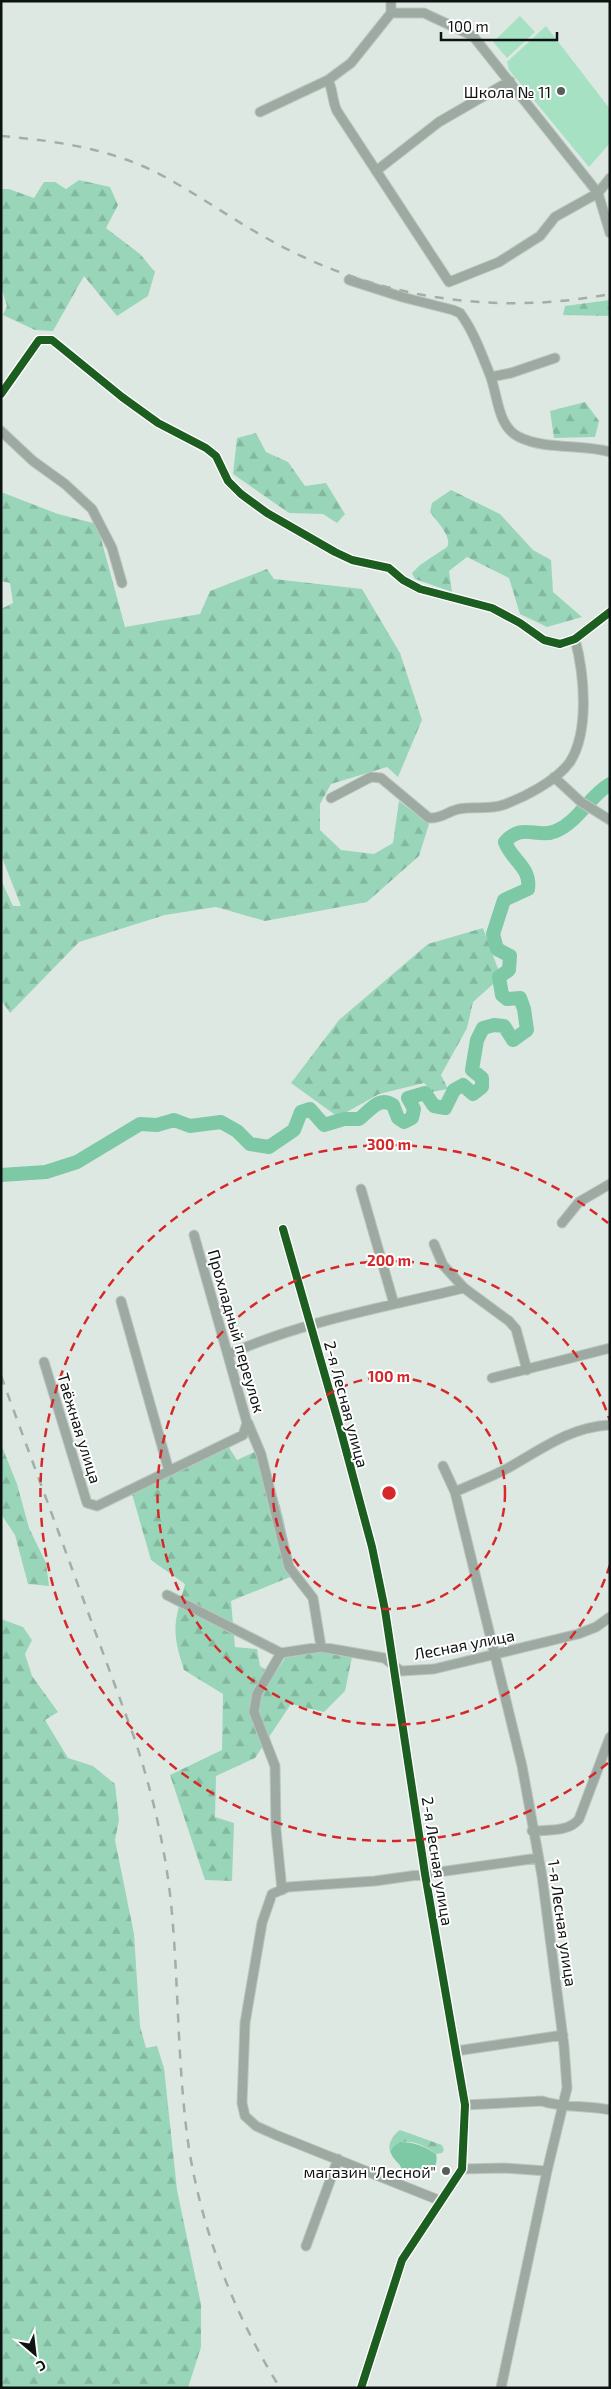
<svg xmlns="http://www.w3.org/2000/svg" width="611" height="2389" font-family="'Exo 2',sans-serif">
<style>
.forest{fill:url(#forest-firs)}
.pitch{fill:#a6e1c4}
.water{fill:#7dc9a6}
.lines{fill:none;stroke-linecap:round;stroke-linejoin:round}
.river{stroke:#7dc9a6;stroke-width:14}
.street-casing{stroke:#bdc5c1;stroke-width:11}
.street{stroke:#9caaa2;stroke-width:9}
.rail{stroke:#a3aea8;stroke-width:2.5;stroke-dasharray:9 9;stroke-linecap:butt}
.cycleway-casing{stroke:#fff;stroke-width:11}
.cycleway{stroke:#1b5e20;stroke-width:8}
.ring{fill:none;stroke:#d62828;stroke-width:2.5;stroke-dasharray:9 6}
.poi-dot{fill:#565e5a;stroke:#fff;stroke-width:2}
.labels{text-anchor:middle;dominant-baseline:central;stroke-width:4;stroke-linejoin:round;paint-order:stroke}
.poi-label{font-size:16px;fill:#0d1310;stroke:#fff;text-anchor:end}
.street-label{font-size:16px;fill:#0d1310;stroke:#fff}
.centre{fill:#d62828;stroke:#fff;stroke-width:2.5}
.ring-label{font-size:15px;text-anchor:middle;font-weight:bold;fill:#d62828;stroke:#fff;stroke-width:4;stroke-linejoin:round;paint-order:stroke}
</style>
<defs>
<pattern id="forest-firs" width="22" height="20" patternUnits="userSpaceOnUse" patternTransform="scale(1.25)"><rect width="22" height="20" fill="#99d6b9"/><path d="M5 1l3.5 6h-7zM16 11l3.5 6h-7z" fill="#83b79e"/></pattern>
</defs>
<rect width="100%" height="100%" fill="#dee8e3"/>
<path class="forest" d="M79 180 110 187 118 205 106 228 140 254 155 272 148 296 117 316 84 276 53 331 35 330 3 315 7 306 1 286V189H9L34 198 44 182H55L66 189Z
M610 300V316L563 315 565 306Z
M585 402 599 421 595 437 554 438 550 411Z
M256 433 266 452 288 462 305 486 326 483 345 514 337 523 323 514 289 513 233 474 237 438Z
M451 490 500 514 533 550 551 560 553 592 582 617 547 627 520 614 509 578 467 557 449 571 452 592 415 579 412 573 420 565 447 547C453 537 436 521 430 512L432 503Z
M1 492 58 514 97 524 125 627 200 614 210 591 267 569 274 579 362 589 400 653 422 720 398 777 387 767 331 784 320 804V830L341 850 374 854 393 843 399 801 429 824 419 856 367 902 265 921 216 907 165 915 79 942 10 1013 1 1000V880L13 906H21L1 855V609L13 603 10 583 1 581Z
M483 928 501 977 473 1002 467 1028 441 1075 448 1089 432 1092 424 1083 379 1094 338 1117 291 1083 339 1020 428 944Z
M1 1444 17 1484 29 1528 46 1563 49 1586 28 1584 15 1535 1 1514Z
M228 1446 237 1460 263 1448 283 1517 295 1575 231 1601 235 1647 257 1649 260 1666 274 1675 285 1658 320 1651 352 1657 345 1691 324 1712 291 1704 255 1758 216 1776 215 1817 234 1823 232 1881 205 1880 170 1775 222 1750 223 1694 184 1670C171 1629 174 1624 185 1584L151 1560 132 1494Z
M1 1619 23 1627 32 1640 25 1654 32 1676 58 1712 45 1720 68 1758 93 1766 115 1784 119 1820 115 1840 134 1934 140 2026 146 2048 157 2046 164 2068 177 2190 201 2304V2347L188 2388H1Z
M400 2130 442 2145 444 2150 442 2153 436 2154C423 2144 401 2134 390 2151 387 2145 394 2133 400 2130Z"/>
<path class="pitch" d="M520 16 535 32 507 58 493 42Z
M546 26 610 109V143L589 167 509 70 507 62Z"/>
<path class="water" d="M400 2142C414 2142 424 2146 436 2154 440 2169 424 2185 409 2177 404 2174 402 2169 399 2164 395 2160 392 2157 390 2151L394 2146Z"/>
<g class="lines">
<path class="river" d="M1 1175 46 1172 77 1162 140 1124 157 1125 174 1120 190 1126 221 1122 237 1131 250 1144 269 1147 294 1130 301 1112 310 1109 324 1125 344 1119H359C371 1110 378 1096 393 1105L398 1118 404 1122 412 1118 414 1109 408 1098 425 1093 434 1106 445 1108 454 1090 463 1085 473 1094 482 1087V1078L472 1070 477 1040 483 1028 494 1025 504 1026 513 1040 527 1030 524 1009 520 998 507 999 502 995 499 977 509 970 510 956 497 949 493 934 504 900 528 889C531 867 512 861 505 842 522 822 537 839 556 831 578 822 589 796 610 784"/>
<defs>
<path id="street" d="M391 13H424L473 36 598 193 610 233
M328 80C333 89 332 101 337 111L449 282 499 262 540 236 555 217 598 193 610 178
M260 112 328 80 351 63 391 13V1
M376 171 439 122 510 81
M349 280 402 297 453 310 460 313C473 330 482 355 490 375 498 395 497 426 519 437 545 450 582 444 610 452
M491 377 511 373 555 358
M1 394 39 340H52L122 397 158 423 206 448 216 456 228 481 241 494 267 513 335 552 352 560 389 568 403 580 420 589 492 608 520 623 544 640 560 644 575 639 610 612
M1 431 33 461 65 484 92 509 112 548 122 583
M554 777 581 802 610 820
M331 798 371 777 381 778 429 818C442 819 448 811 459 809 474 806 489 810 503 805 525 797 556 781 570 762 590 730 584 673 575 639
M361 1189 394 1304
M562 1223 579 1202 610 1184
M283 1229 340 1428 372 1547 385 1610 425 1874 465 2105 462 2169 402 2260 361 2388
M434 1244 443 1265 464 1288
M121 1301 169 1471
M229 1354C304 1321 385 1307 464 1288L509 1321 516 1329 527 1370
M44 1362 87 1503 97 1506 243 1435 247 1423 194 1235
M492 1378 610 1348
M248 1423 261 1454 289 1567 313 1598 321 1647
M443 1466 455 1492 522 1766 542 1876 564 2046 567 2088 547 2171 501 2388
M455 1492C472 1484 491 1477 508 1468 542 1449 570 1427 610 1425
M167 1595 281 1653
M532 1831C548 1830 569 1832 579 1819L610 1737
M282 1890 276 1830 275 1766 254 1712 257 1694 281 1653 321 1647 384 1658 401 1671 434 1669 578 1634 596 1627 610 1617
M456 2051 563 2035
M465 2105 542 2101C562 2108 587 2105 610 2110
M462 2169 504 2168 547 2171
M441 2201 276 2135 256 2126 245 2116 242 2103 245 2023 262 1923 272 1894 288 1887 375 1881 538 1858
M306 2246 338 2159"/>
</defs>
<use href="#street" class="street-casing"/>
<use href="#street" class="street"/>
<path class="rail" d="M1 136C58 141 114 149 165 177 207 200 246 229 289 250 388 300 501 315 610 294
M1 1376 134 1737C152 1791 165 1846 171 1903 179 1984 177 2067 189 2149 203 2234 234 2314 280 2388"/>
<defs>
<path id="cycleway" d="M1 394 39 340H52L122 397 158 423 206 448 216 456 228 481 241 494 267 513 335 552 352 560 389 568 403 580 420 589 492 608 520 623 544 640 560 644 575 639 610 612
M283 1229 340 1428 372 1547 385 1610 425 1874 465 2105 462 2169 402 2260 361 2388"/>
</defs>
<use href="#cycleway" class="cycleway-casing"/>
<use href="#cycleway" class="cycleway"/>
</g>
<g class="ring">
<circle cx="389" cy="1493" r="116"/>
<path d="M610 1565A232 232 0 1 1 610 1421"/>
<path d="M608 1763A348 348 0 1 1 608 1223"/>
</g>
<g class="poi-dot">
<circle cx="561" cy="91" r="5"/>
<circle cx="446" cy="2171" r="5"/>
</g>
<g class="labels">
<g class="poi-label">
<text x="551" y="91">Школа № 11</text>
<text x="436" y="2171">магазин "Лесной"</text>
</g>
<g class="street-label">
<text transform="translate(237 1331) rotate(74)">Прохладный переулок</text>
<text transform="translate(347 1404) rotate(75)">2-я Лесная улица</text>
<text transform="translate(80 1428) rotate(73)">Таёжная улица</text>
<text transform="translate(464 1644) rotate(-11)">Лесная улица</text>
<text transform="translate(438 1861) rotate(81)">2-я Лесная улица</text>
<text transform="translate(563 1923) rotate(82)">1-я Лесная улица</text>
</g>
</g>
<circle cx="389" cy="1493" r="8" class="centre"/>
<g class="ring-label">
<text x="389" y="1150">300 m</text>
<text x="389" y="1266">200 m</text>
<text x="389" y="1382">100 m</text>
</g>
<rect width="611" height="2389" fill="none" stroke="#0d1310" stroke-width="5"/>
<g transform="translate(35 2354) rotate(152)" stroke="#ffffff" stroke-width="4" paint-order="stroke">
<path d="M0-4L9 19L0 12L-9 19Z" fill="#0d1310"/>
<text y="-8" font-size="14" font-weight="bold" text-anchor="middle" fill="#0d1310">С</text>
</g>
<path d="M441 32v8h116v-8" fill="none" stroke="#0d1310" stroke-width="2.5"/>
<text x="448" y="32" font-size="15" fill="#0d1310" stroke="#ffffff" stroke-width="4" paint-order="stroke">100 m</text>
</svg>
